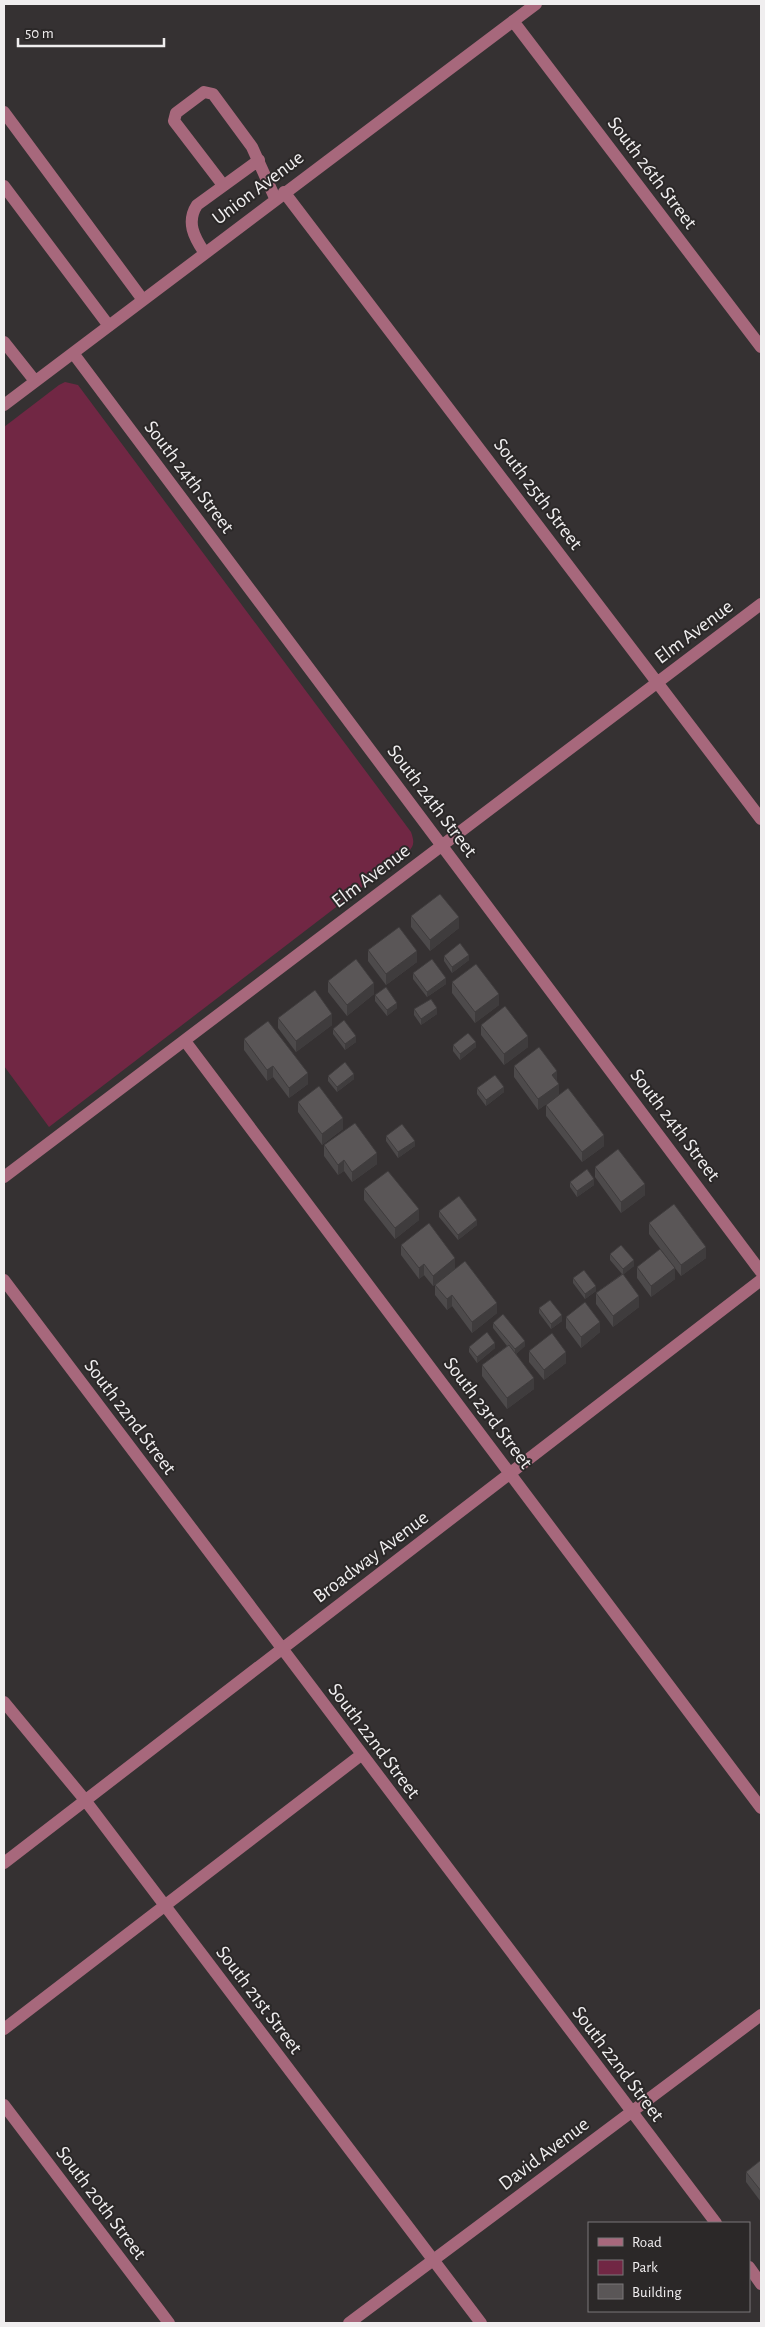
<svg xmlns="http://www.w3.org/2000/svg" width="765" height="2327" font-family="'Alegreya Sans',sans-serif">
<style>
.green{fill:#712744}
.lines{fill:none;stroke-linecap:round;stroke-linejoin:round}
.minor{stroke:#a7687c;stroke-width:12}
.wall{fill:#4d4a4b}
.shaded-wall{fill:#3f3c3d}
.building{fill:#5a5657;stroke:#3f3c3d}
.labels{text-anchor:middle;dominant-baseline:central;stroke-width:4;stroke-linejoin:round;paint-order:stroke}
.street-label{font-size:20px;fill:#f0eeef;stroke:#2b2828}
</style>
<rect width="100%" height="100%" fill="#353132"/>
<path class="green" d="M65 382 78 385 411 832C414 841 415 845 408 852L49 1127 4 1066V427L59 385Z"/>
<g class="lines">
<path class="minor" d="M513 21 761 347
M4 112 143 300
M223 185 174 121 176 113 204 92 213 94 252 147 275 198
M4 186 109 326
M284 192 761 819
M204 252C194 237 186 222 197 205L259 160
M4 342 35 381
M73 353 761 1272
M4 405 536 4
M185 1041 761 1808
M4 1177 761 604
M4 1280 716 2223
M4 1702 85 1800 481 2323
M4 1863 761 1280
M4 2029 361 1755
M4 2105 169 2323
M749 2267 761 2284
M349 2323 761 2015"/>
</g>
<path class="wall" d="M411 916 459 928 430 951 411 927Z
M368 950 417 962 386 985 368 961Z
M444 956 469 960 452 973 444 961Z
M413 973 446 984 427 997 413 979Z
M328 981 374 994 347 1016 328 992Z
M452 982 499 1005 475 1023 452 993Z
M375 995 397 1008 387 1016 375 1001Z
M414 1009 437 1014 421 1025 414 1015Z
M278 1018 332 1025 296 1052 278 1028Z
M481 1025 528 1047 504 1065 481 1035Z
M333 1029 356 1042 345 1050 333 1034Z
M244 1039 308 1084 289 1098 273 1077 267 1081 244 1050Z
M453 1045 476 1047 460 1060 453 1051Z
M514 1066 557 1081 559 1095 538 1110 514 1077Z
M328 1076 354 1079 337 1092 328 1081Z
M477 1088 504 1092 486 1106 477 1094Z
M298 1102 343 1129 322 1145 298 1112Z
M546 1105 604 1146 582 1162 546 1116Z
M386 1136 415 1146 398 1158 386 1141Z
M324 1145 377 1164 352 1182 344 1171 338 1175 324 1156Z
M595 1167 645 1195 621 1213 595 1177Z
M570 1182 594 1185 577 1197 570 1187Z
M364 1189 419 1220 395 1239 364 1200Z
M439 1211 477 1225 458 1240 439 1217Z
M649 1223 706 1258 681 1276 649 1234Z
M401 1245 455 1269 497 1313 472 1333 452 1306 447 1310 435 1295V1285L433 1286 424 1275 419 1279 401 1255Z
M610 1254 634 1266 623 1274 639 1307 613 1327 596 1304V1293L622 1274 610 1260Z
M637 1267 675 1279 651 1297 637 1278Z
M573 1278 596 1291 585 1299 573 1283Z
M539 1308 562 1321 551 1329 539 1313Z
M566 1317 600 1332 581 1348 566 1328Z
M493 1323 525 1346 516 1354 534 1389 507 1409 482 1376V1365L507 1346 493 1328Z
M469 1347 495 1348 477 1363 469 1352Z
M529 1351 566 1363 544 1380 529 1362Z
M761 2160V2202L746 2182V2172Z"/>
<path class="shaded-wall" d="M459 917V928L430 951V940Z
M417 951V962L386 985V974Z
M469 955V960L452 973V967Z
M446 978V984L427 997V992Z
M374 983V994L347 1016V1005Z
M499 994V1005L475 1023V1012Z
M397 1003V1008L387 1016V1010Z
M437 1008V1014L421 1025V1019Z
M332 1014V1025L296 1052V1041Z
M356 1036V1042L345 1050V1044Z
M528 1036V1047L504 1065V1054Z
M476 1042V1047L460 1060V1054Z
M273 1066V1077L267 1081V1070Z
M557 1071V1082L552 1075Z
M308 1073V1084L289 1098V1088Z
M354 1074V1079L337 1092V1087Z
M559 1084V1095L538 1110V1099Z
M504 1087V1092L486 1106V1100Z
M343 1118V1129L322 1145V1134Z
M604 1135V1146L582 1162V1152Z
M415 1141V1146L398 1158V1152Z
M377 1153V1164L352 1182V1172Z
M344 1160V1171L338 1175V1165Z
M594 1179V1185L577 1197V1191Z
M645 1184V1195L621 1213V1202Z
M419 1209V1220L395 1239V1228Z
M477 1220V1225L458 1240V1235Z
M706 1247V1258L681 1276V1265Z
M455 1258V1269L433 1286V1276Z
M634 1260V1266L623 1275V1269Z
M424 1264V1275L419 1279V1268Z
M675 1268V1279L651 1297V1286Z
M596 1286V1291L585 1299V1294Z
M452 1295V1306L447 1310V1299Z
M639 1296V1307L613 1327V1316Z
M497 1303V1313L472 1333V1322Z
M562 1315V1321L551 1329V1324Z
M600 1322V1332L581 1348V1337Z
M525 1341V1346L515 1355V1349Z
M495 1343V1348L477 1363V1357Z
M566 1352V1363L544 1380V1370Z
M534 1378V1389L507 1409V1398Z"/>
<path class="building" d="M440 894 459 917 430 940 411 916Z
M399 927 417 951 386 974 368 950Z
M460 943 469 955 452 967 444 956Z
M356 959 374 983 347 1005 328 981Z
M432 959 446 978 427 992 413 973Z
M476 964 499 994 475 1012 452 982Z
M386 987 397 1003 387 1010 375 995Z
M315 990 332 1014 296 1041 278 1018Z
M431 999 437 1008 421 1019 414 1009Z
M505 1006 528 1036 504 1054 481 1025Z
M344 1020 356 1036 345 1044 333 1029Z
M268 1021 308 1073 289 1088 273 1066 267 1070 244 1039Z
M468 1033 476 1042 460 1054 453 1045Z
M539 1047 557 1071 552 1075 559 1084 538 1099 514 1066Z
M345 1062 354 1074 337 1087 328 1076Z
M495 1075 504 1087 486 1100 477 1088Z
M319 1086 343 1118 322 1134 298 1102Z
M568 1088 604 1135 582 1152 546 1105Z
M355 1123 377 1153 352 1172 344 1160 338 1165 324 1145Z
M402 1124 415 1141 398 1152 386 1136Z
M618 1149 645 1184 621 1202 595 1167Z
M587 1169 594 1179 577 1191 570 1182Z
M388 1171 419 1209 395 1228 364 1189Z
M459 1196 477 1220 458 1235 439 1211Z
M674 1204 706 1247 681 1265 649 1223Z
M429 1223 455 1258 433 1276 424 1264 419 1268 401 1245Z
M621 1245 634 1260 623 1269 610 1254Z
M660 1249 675 1268 651 1286 637 1267Z
M465 1261 497 1303 472 1322 452 1295 447 1299 435 1285Z
M584 1270 596 1286 585 1294 573 1278Z
M623 1274 639 1296 613 1316 596 1293Z
M550 1300 562 1315 551 1324 539 1308Z
M585 1302 600 1322 581 1337 566 1317Z
M503 1314 525 1341 515 1349 493 1323Z
M487 1332 495 1343 477 1357 469 1347Z
M552 1333 566 1352 544 1370 529 1351Z
M509 1345 534 1378 507 1398 482 1365Z
M761 2160V2191L746 2172Z"/>
<g class="labels">
<g class="street-label">
<text transform="translate(652 173) rotate(53)">South 26th Street</text>
<text transform="translate(258 188) rotate(-37)">Union Avenue</text>
<text transform="translate(189 477) rotate(53)">South 24th Street</text>
<text transform="translate(538 494) rotate(53)">South 25th Street</text>
<text transform="translate(694 632) rotate(-37)">Elm Avenue</text>
<text transform="translate(432 801) rotate(53)">South 24th Street</text>
<text transform="translate(371 876) rotate(-37)">Elm Avenue</text>
<text transform="translate(675 1125) rotate(53)">South 24th Street</text>
<text transform="translate(488 1413) rotate(53)">South 23rd Street</text>
<text transform="translate(130 1417) rotate(53)">South 22nd Street</text>
<text transform="translate(371 1557) rotate(-37)">Broadway Avenue</text>
<text transform="translate(374 1741) rotate(53)">South 22nd Street</text>
<text transform="translate(259 2000) rotate(53)">South 21st Street</text>
<text transform="translate(618 2064) rotate(53)">South 22nd Street</text>
<text transform="translate(544 2154) rotate(-37)">David Avenue</text>
<text transform="translate(101 2203) rotate(53)">South 20th Street</text>
</g>
</g>
<rect width="765" height="2327" fill="none" stroke="#f0eeef" stroke-width="10"/>
<rect x="588" y="2222" width="162" height="90" fill="#2b2828" stroke="#7a7778"/>
<rect x="598" y="2238" width="25" height="8" fill="#a7687c" stroke="#7a7778"/>
<text x="632" y="2247" font-size="15" fill="#f0eeef">Road</text>
<rect x="598" y="2260" width="25" height="15" fill="#712744" stroke="#7a7778"/>
<text x="632" y="2272" font-size="15" fill="#f0eeef">Park</text>
<rect x="598" y="2284" width="25" height="15" fill="#5a5657" stroke="#7a7778"/>
<text x="632" y="2297" font-size="15" fill="#f0eeef">Building</text>
<path d="M18 38v8h146v-8" fill="none" stroke="#f0eeef" stroke-width="2.5"/>
<text x="25" y="38" font-size="15" fill="#f0eeef" stroke="#2b2828" stroke-width="4" paint-order="stroke">50 m</text>
</svg>
